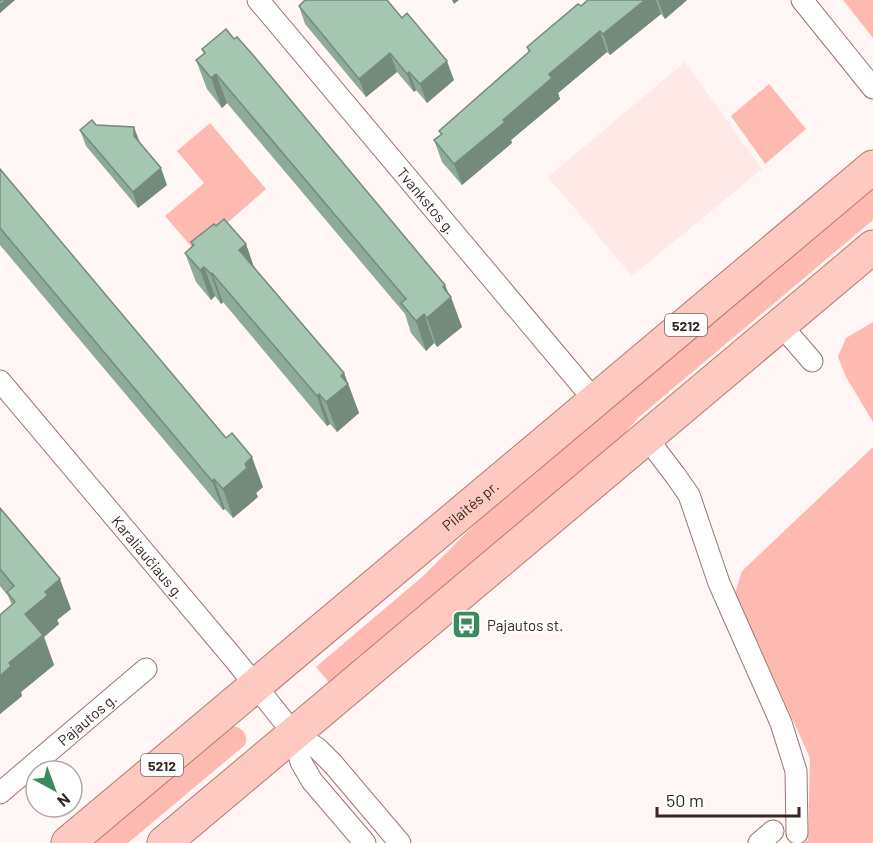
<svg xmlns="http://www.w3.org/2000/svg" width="873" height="843" font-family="Barlow,sans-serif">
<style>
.built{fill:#fee9e6}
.green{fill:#febab0}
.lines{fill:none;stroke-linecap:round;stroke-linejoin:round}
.street-casing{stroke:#9a7671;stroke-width:23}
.primary-casing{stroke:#b67970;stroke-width:35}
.street{stroke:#fff;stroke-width:21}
.primary{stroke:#fdc9c1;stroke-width:33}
.wall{fill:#8eaa98}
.shaded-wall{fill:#748b7c}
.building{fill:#a5c6b1;stroke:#748b7c;stroke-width:1.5}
.labels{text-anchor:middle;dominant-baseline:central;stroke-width:5;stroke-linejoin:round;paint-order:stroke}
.shield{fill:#fff;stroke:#726866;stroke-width:1.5}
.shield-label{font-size:14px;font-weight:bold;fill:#362725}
.street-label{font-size:15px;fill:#362725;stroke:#fff}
.poi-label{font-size:15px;fill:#362725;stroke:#fff;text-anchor:start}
</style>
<rect width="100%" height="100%" fill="#fff6f5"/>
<path class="built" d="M685 62 762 169 632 276 548 177Z"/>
<path class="green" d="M843 0H873V38Z
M769 84 806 129 765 164 731 116Z
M210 123 266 189 195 251 165 216 204 183 177 151Z
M873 181V220L639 417 617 442 332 686 316 667 422 577 506 493Z
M873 322V422L846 377 838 357 846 338Z
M873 447V843H802L808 840 810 758 735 593 742 571Z
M233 726C243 728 249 735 245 745L128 843H88Z"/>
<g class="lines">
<defs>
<g id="street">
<path id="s1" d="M258 0 595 401"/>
<path d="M802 0 873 88"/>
<path d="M780 324 812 361"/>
<path id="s2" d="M0 381 235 660 294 734 317 748 333 764 400 843"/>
<path d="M646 437 675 475 689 495 719 583 781 723 796 771 797 833"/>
<path d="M294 734 301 762 312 781 365 843"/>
<path id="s3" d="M0 793 146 669"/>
<path d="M759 843 773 831"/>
</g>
<g id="primary">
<path id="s4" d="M68 843 873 167"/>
<path d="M164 843 873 247"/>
</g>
</defs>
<use href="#street" class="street-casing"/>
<use href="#primary" class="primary-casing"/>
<use href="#street" class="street"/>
<use href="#primary" class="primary"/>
</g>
<path class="wall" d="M588 0H687L665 19 661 14 610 55 607 52 558 93 560 99 511 140 512 143 462 185 442 162 434 140 441 135 439 131 529 53 527 47Z
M299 6 454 80 427 103 416 90 414 92 397 72 366 97 305 24Z
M202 49 445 285 462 327 437 347 434 343 426 351 411 333 405 314 227 103 222 108 207 89 196 60 204 54Z
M96 125 140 144 167 185 138 208 86 146 80 130Z
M0 169 263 487 256 493 258 497 233 518 225 509 223 510 0 245Z
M216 226 246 244 254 267 344 373 359 413 337 432 330 424 327 426 223 302 221 304 215 296 211 300 196 282 185 253 192 246 191 242Z
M0 508 71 609 57 620 59 624 44 637 54 665 21 692 22 696 0 714V615L12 605 8 596 0 586Z"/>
<path class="shaded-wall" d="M6 0H15L0 13V5Z
M452 0H459L454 4Z
M645 0H656L661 14 610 55 603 34Z
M658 0H687L665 19Z
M600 31 607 52 558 93 560 99 511 140 512 143 462 185 454 164 503 120 549 74Z
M390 53 397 72 366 97 359 79Z
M447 61 454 80 427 103 420 84Z
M409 72 416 90 414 92 407 74Z
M216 74 227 103 222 108 211 78Z
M134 127 140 143 134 136Z
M161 168 167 185 138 208 133 192Z
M246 244 256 274 239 250Z
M204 267 215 296 211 300 200 270Z
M212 273 223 302 221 304 211 274Z
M445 285 450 298 451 297 462 327 437 347 427 318 443 287Z
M424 314 434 343 426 351 416 321Z
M344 373 359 413 337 432 326 402 341 376Z
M319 394 330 424 327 426 317 396Z
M252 457 263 487 256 493 258 497 233 518 223 489 245 464Z
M214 479 225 509 223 510 212 481Z
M60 579 71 609 57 620 59 624 44 637 54 665 21 692 22 696 0 714V676L25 614 45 592Z"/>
<path class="building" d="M0 0H6L0 5Z
M305 0H387L402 18 407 13 447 61 420 84 409 72 407 74 390 53 359 79 299 6Z
M588 0H645L603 34 600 31 549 74 552 78 503 120 505 122 454 164 434 140 442 134 439 131 530 51 527 47 578 4 581 6Z
M226 29 234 39 237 37 253 55 445 285 443 287 451 297 427 318 424 314 416 321 401 303 406 299 216 74 211 78 196 60 205 53 202 49Z
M92 120 96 125 134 127V136L161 168 133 192 80 130Z
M0 169 226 438 232 433 252 457 245 464 247 468 223 489 214 479 212 481 0 228Z
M224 219 246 244 239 250 344 373 341 376 348 384 326 402 319 394 317 396 212 273 211 274 204 267 200 270 185 253 194 245 191 242 214 224 216 226Z
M0 508 60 579 45 592 48 595 25 614 43 635 9 663 11 666 0 676V615L15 602 7 592 14 586 0 569Z"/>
<defs>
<symbol id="bus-square" viewBox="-11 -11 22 22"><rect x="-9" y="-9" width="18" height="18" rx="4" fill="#378b5e" stroke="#fff"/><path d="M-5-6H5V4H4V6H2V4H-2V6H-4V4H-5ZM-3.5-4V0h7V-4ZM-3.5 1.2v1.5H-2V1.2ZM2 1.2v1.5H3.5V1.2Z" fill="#fff"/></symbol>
</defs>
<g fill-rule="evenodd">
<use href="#bus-square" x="450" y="608" width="33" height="33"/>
</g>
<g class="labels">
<g class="shield">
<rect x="665" y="314" width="42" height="22" rx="4.5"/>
<rect x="141" y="754" width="42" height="22" rx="4.5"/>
</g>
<g class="shield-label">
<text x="686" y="325">5212</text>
<text x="162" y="765">5212</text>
</g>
<g class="street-label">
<text stroke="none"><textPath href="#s1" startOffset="262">Tvankstos g.</textPath></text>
<text stroke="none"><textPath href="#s4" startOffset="525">Pilaitės pr.</textPath></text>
<text stroke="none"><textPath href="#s2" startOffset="230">Karaliaučiaus g.</textPath></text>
<text stroke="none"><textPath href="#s3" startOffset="114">Pajautos g.</textPath></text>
</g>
<g class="poi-label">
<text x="487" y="625">Pajautos st.</text>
</g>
</g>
<g transform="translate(54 789) rotate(139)"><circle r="28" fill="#ffffff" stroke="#afa9a8" stroke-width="1.5"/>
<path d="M0-4.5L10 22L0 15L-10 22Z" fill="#378b5e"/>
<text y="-9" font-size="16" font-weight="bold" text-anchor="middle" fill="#362725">N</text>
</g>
<path d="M657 807v9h142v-9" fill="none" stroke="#362725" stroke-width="3"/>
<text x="666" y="807" font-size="18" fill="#362725" stroke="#ffffff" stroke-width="4.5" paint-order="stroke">50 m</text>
</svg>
